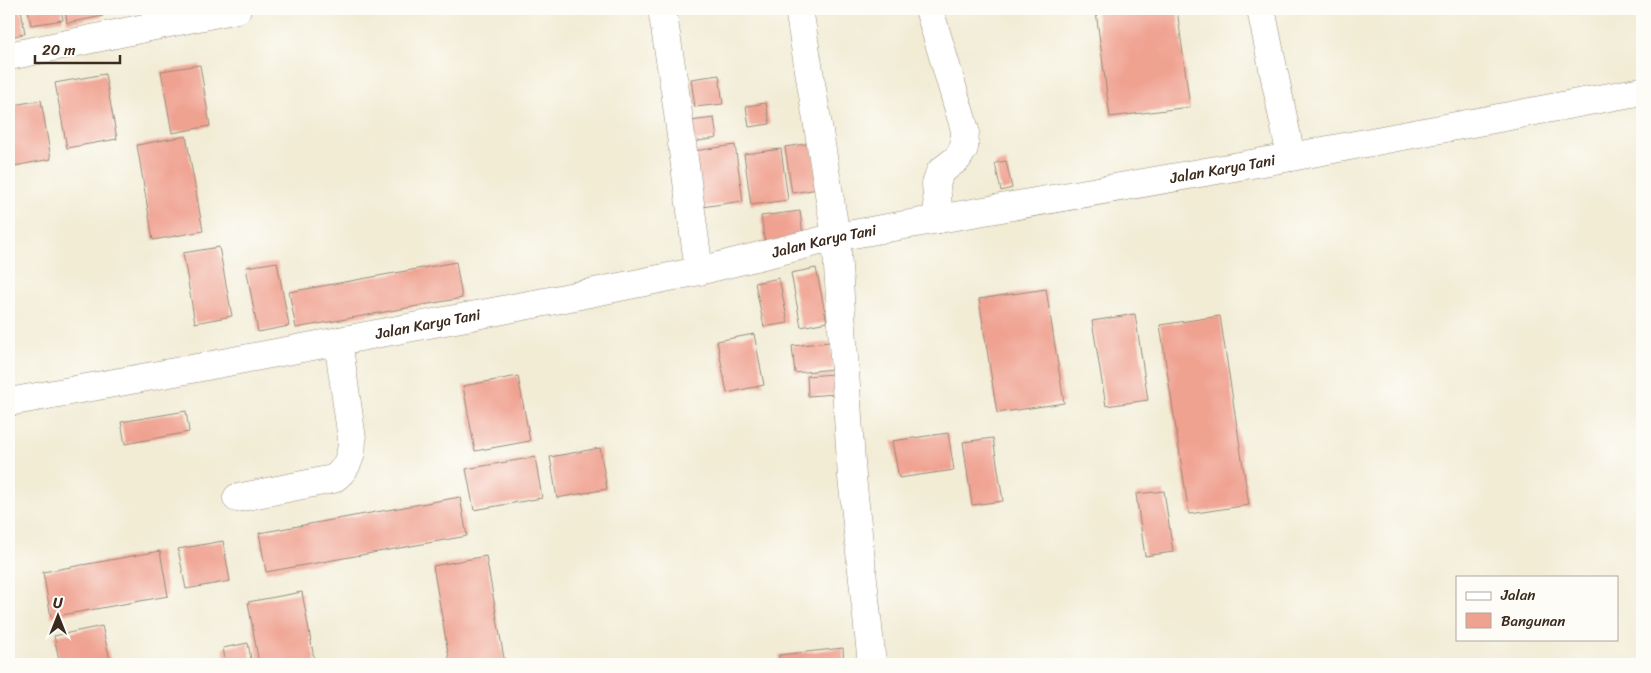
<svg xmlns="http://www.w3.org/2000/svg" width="1651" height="673" font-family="Sriracha,sans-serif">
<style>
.building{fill:#f0a291}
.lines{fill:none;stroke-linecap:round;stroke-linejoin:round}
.minor-casing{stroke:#968b7a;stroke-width:29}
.minor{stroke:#fff;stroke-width:28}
.labels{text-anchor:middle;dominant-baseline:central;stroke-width:4;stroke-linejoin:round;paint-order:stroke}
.street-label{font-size:15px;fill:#3b2a1e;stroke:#fdfcf7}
</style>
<rect width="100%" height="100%" fill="#fdfcf7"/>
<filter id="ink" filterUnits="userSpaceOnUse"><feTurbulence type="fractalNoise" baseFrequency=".02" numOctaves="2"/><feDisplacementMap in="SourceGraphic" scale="10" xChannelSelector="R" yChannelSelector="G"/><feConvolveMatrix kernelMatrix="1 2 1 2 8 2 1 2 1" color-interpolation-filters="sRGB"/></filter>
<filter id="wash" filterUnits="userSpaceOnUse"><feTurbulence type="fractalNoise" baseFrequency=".0096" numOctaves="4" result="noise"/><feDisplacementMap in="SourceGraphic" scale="20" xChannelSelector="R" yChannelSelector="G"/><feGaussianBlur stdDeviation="1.12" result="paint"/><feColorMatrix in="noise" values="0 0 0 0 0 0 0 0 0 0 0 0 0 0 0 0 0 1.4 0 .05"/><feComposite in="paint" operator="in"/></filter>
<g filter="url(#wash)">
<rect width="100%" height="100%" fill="#f2ecd5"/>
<g id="blocks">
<path class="building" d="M9 9H21L25 34 9 37Z
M28 9H61L63 20 31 25Z
M65 9H101L103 16 67 23Z
M1118 9H1177L1190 107 1110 117 1096 12Z
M200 65 210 126 172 133 161 71Z
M105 74 117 139 67 148 55 83Z
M719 75 723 104 695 107 691 79Z
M41 100 51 159 9 167V106Z
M766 103 770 124 749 127 746 106Z
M714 118 717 138 693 142 690 121Z
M186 136 203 231 153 240 137 145Z
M812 143 819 189 792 193 785 147Z
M735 145 743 201 702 207 694 151Z
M781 149 788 200 751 205 744 154Z
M1006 161 1012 188 1001 191 995 163Z
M800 211 804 244 766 249 761 216Z
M219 247 232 316 195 323 183 253Z
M277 262 289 326 258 332 246 267Z
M456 262 462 298 296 328 289 292Z
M816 268 827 322 801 327 791 273Z
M779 278 788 323 764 327 755 283Z
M1046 289 1064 403 997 413 979 299Z
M1135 314 1148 400 1106 406 1092 321Z
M1220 316 1249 505 1189 514 1160 325Z
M754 334 764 385 727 393 717 341Z
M830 342 833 369 795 373 792 346Z
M834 374 835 394 808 396 807 376Z
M518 376 530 441 475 451 463 386Z
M186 411 189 432 125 444 121 422Z
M948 433 954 470 899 478 892 441Z
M993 438 1003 501 972 505 963 442Z
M600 448 607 489 557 498 550 457Z
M535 457 542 498 474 510 466 469Z
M1164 491 1173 552 1145 556 1136 494Z
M460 497 467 536 266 572 259 533Z
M223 541 230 581 186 589 178 549Z
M160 551 168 596 51 617 43 572Z
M486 556 505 664H450L433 566Z
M302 592 315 664H259L248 602Z
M102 626 111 664H60L54 636Z
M248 643 252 664H226L223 648Z
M843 648 844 664H779V655Z"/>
</g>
</g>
<g filter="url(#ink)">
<use href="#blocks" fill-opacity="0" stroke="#968b7a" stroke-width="1"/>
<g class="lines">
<defs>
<g id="minor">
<path d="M662 9 675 91 699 271"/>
<path d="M799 9 836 237 852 477 872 664"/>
<path d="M929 9 965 130 964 148 958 158 940 172 936 184 939 219"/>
<path d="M1261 9 1291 157"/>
<path d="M9 56 237 9"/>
<path id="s1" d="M9 402 186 370 550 301 699 271 836 237 1291 157 1642 91"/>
<path d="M237 498 333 479C347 470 352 455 352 439L338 341"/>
</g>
</defs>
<use href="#minor" class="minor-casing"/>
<use href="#minor" class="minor"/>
</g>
</g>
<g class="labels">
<g class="street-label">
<text stroke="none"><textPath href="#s1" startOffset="1236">Jalan Karya Tani</textPath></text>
<text stroke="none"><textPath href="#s1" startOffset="831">Jalan Karya Tani</textPath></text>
<text stroke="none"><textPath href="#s1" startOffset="426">Jalan Karya Tani</textPath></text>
</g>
</g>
<rect width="1651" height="673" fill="none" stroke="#fdfcf7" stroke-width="30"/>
<rect x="1456" y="576" width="162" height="65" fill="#fdfcf7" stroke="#afa8a0"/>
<rect x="1466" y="592" width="25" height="8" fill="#ffffff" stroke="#afa8a0"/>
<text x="1501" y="600" font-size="15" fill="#3b2a1e">Jalan</text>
<rect x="1466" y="613" width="25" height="15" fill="#f0a291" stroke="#afa8a0"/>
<text x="1501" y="626" font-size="15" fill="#3b2a1e">Bangunan</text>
<g transform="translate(58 616)" stroke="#fdfcf7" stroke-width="4" paint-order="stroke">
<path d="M0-4L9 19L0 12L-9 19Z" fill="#3b2a1e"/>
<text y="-8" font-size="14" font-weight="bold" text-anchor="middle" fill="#3b2a1e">U</text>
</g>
<path d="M35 55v8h85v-8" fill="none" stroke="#3b2a1e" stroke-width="2.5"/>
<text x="42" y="55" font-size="15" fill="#3b2a1e" stroke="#fdfcf7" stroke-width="4" paint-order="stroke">20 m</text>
</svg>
